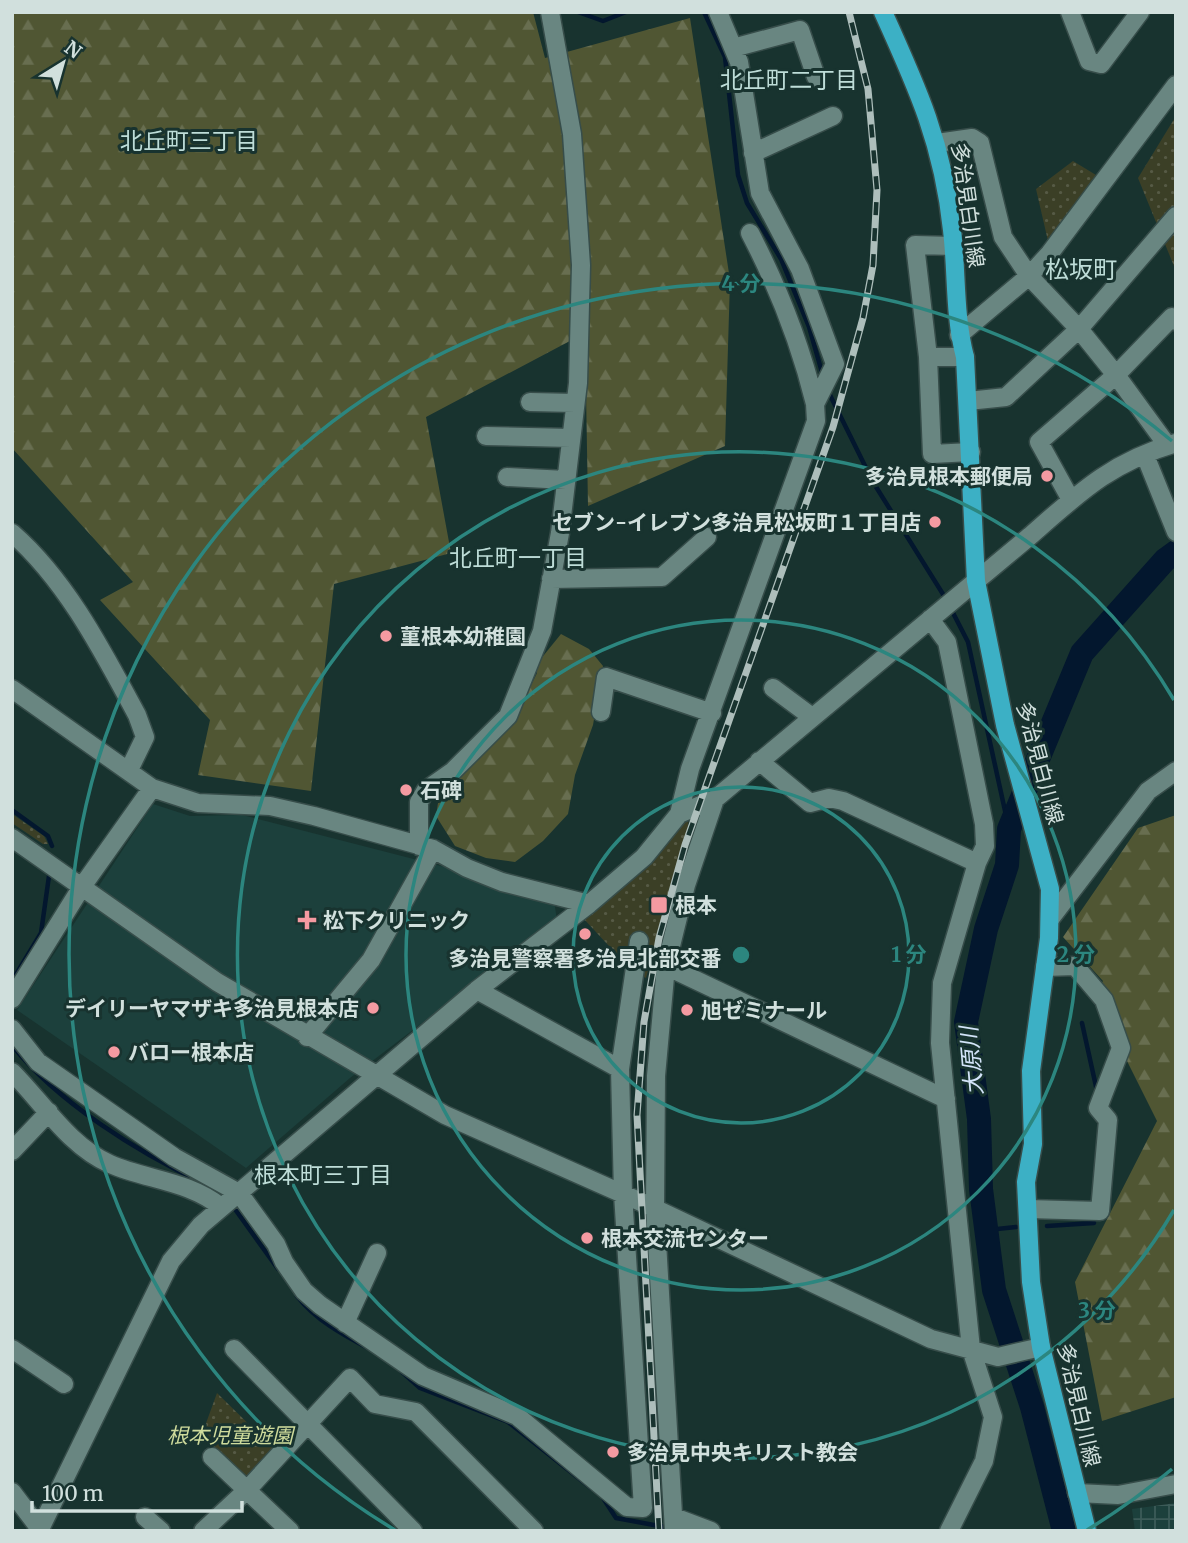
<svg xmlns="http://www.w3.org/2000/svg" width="1188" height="1543" font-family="Merriweather,'Noto Sans JP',serif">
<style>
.built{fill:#1c403c}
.industrial{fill:url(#industrial-grid)}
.grass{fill:url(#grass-dots)}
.forest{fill:url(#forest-firs)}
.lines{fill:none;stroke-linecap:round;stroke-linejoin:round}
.stream{stroke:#03172e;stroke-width:4.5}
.river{stroke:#03172e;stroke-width:24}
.minor-casing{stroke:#374d4a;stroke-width:21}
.major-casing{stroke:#374d4a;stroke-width:21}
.minor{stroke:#698681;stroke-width:18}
.major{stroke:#3cb0c5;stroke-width:18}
.rail-casing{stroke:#adbebb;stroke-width:7}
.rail{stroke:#18332f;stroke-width:4.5;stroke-dasharray:13;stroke-linecap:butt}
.ring{fill:none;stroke:#2c867f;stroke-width:3.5}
.poi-dot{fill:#f49aa1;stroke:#18332f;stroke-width:2.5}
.labels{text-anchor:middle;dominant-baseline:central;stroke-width:6;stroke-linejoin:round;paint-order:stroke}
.street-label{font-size:21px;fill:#d1e0dd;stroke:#18332f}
.poi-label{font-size:21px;font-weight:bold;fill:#d1e0dd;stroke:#18332f;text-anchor:start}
.park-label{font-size:21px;font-style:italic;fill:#cfdb9c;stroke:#18332f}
.neighbourhood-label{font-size:23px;fill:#beddd8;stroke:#18332f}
.water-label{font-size:23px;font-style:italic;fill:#d3e4f9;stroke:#18332f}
.quarter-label{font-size:24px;fill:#beddd8;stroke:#18332f}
.centre{fill:#2c867f;stroke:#18332f;stroke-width:3.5}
.ring-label{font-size:21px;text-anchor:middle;font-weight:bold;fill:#2c867f;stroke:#18332f;stroke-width:6;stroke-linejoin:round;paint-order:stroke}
</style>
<defs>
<pattern id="industrial-grid" width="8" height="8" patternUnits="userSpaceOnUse" patternTransform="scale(1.75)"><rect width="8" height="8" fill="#1c403c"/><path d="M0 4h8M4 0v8" fill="none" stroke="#3c5b58"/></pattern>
<pattern id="grass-dots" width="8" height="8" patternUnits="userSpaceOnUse" patternTransform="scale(1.75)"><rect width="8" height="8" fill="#3b3f26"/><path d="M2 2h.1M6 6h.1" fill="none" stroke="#565a45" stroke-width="1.8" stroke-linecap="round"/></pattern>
<pattern id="forest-firs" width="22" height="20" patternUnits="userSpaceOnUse" patternTransform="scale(1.75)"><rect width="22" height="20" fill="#505633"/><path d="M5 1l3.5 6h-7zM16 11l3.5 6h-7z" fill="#686e50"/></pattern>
</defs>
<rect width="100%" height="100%" fill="#18332f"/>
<path class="built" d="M153 804 190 816 242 815 468 873 554 901 557 920 350 1078 246 1168 17 1010Z"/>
<path class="industrial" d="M1176 1503V1531H1135L1132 1509Z"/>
<path class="grass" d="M1176 116V271L1138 178Z
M1073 161 1096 175 1048 241 1036 189Z
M12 814 44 836 48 844H43L12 823Z
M689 818 687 833 646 978 632 971 583 918Z
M217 1393 276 1451 248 1481 201 1437Z"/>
<path class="forest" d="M12 12H533L545 58 690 18 730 280 725 446 588 506 585 333 426 417 451 553 334 584 311 791 198 775 210 720 100 600 133 582 12 448Z
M561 634 589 649 603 666 593 725 575 775 568 814 543 841 515 862 486 858 455 846 436 816 440 790 515 717 537 673 535 666Z
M1176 815V1397L1102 1421 1075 1282 1157 1121 1094 995 1103 981 1063 937 1138 828Z"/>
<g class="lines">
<path class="stream" d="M578 12 603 21 626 12
M704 12 725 57 738 175 747 203 781 259 809 327 823 376
M828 391 873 482 946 599
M950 607 968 642 1009 829
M12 810 48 836 52 846
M12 981 41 933 49 876
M1082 1023 1097 1091
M12 1045C57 1102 139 1153 203 1183
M232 1205 278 1269
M1047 1226 1094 1223
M988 1230 1016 1227
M297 1296C316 1320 341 1334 368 1348
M401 1371 420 1388 508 1422 591 1488
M603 1498 616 1518 670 1528"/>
<path class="river" d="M1064 1531 1032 1407 994 1290 981 1189 979 1119 966 1022 986 929 1007 865 1009 829 1082 653 1165 560 1176 552"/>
<defs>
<path id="minor" d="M1070 12 1089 61 1101 64 1140 12
M733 48 800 30 816 77
M937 143 972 138 980 143 1003 237 1029 276 1079 329 1116 375 1167 445
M753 153 833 116
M750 233C779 289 800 342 815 404
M954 246 915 245 928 357 932 454 971 452
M959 335 1029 276 1050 253 1176 85
M928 357H965
M968 401 1006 397 1079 329 1176 216
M530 402 575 403
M486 436 571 438
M1145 455 1176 532
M507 477 566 480
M1071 500 1039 442 1116 375 1172 317 1176 321
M12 533C67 581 103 652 137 715L145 737 129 770
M551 579 662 577 707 537
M930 619 947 642 984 824 985 846 977 863 942 983 940 1043 971 1349 993 1417 984 1461 949 1531
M773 688 812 717
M12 689 152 788 198 803 270 806 314 816 433 849 467 868 502 882 589 904
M601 712 606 677 712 713
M759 761 810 803 829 798 843 801 977 863
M679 814 690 769 816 421 815 404 835 364 800 269 760 193 739 62 718 12
M12 838 217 982 445 1115 641 1202 931 1339 998 1357 1041 1347
M419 846V802L426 790 453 771 508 716 542 631 560 533 578 383 581 265 572 134 550 12
M1050 919 1148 791 1176 771
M666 966 946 1099
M12 999 81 888 152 788
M12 1029 38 1062 174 1157 239 1193 276 1244 284 1262 304 1291 320 1305 423 1376 517 1416 627 1507 643 1508 623 1194 620 1069 477 990
M307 1037 371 960 433 849
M620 1069 639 941
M12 1072C43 1103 69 1146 110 1164 147 1180 189 1181 221 1207
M12 1151 49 1112
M1028 1209 1100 1211 1108 1120 1098 1108 1121 1048 1104 1000 1075 966 1045 967
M345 1323 377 1253
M12 1349 64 1384
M234 1349 413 1531
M212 1457 290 1531
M12 1492 40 1529
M1077 1493 1118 1495 1176 1484
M145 1517 161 1531
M674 1517 711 1531
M40 1529 171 1261 201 1225 477 990 589 904 644 857 679 814 715 799 1030 536C1079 493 1111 462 1176 443
M203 1531 247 1490 350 1378 375 1404 416 1412 534 1531
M674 1531 655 1208 656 1076 666 966 686 885 715 799"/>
<path id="major" d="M883 12C918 89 943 144 952 230 957 272 954 315 965 357L976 581 1005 725 1050 889 1049 938 1031 1071 1033 1144 1026 1182 1031 1282 1041 1347 1087 1531"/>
</defs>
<use href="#minor" class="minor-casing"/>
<use href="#major" class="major-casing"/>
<use href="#minor" class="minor"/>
<use href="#major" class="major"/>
<defs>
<path id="rail" d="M659 1531 637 1115 644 1022 659 938 685 845 833 427 863 318 873 265 877 190 868 89 849 12"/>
</defs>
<use href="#rail" class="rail-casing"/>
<use href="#rail" class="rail"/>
</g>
<g class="ring">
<circle cx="741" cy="955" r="168"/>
<circle cx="741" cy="955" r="335"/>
<path d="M1174 1210A503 503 0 1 1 1174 700"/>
<path d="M1172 1469A671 671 0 0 1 1087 1530M395 1530A671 671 0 1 1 1172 441"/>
</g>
<g class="poi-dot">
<circle cx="1047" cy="476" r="7"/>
<circle cx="935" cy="522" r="7"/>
<circle cx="386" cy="636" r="7"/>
<circle cx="406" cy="790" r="7"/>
<rect x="650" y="896" width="18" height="18" rx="3.5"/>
<path d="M303.5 909.5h7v7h7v7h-7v7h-7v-7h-7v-7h7z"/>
<circle cx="585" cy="934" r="7"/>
<circle cx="373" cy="1008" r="7"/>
<circle cx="687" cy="1010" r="7"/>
<circle cx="114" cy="1052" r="7"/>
<circle cx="587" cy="1238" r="7"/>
<circle cx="613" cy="1452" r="7"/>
</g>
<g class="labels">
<g class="street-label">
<text transform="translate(968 205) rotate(82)">多治見白川線</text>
<text transform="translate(1040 763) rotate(75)">多治見白川線</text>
<text transform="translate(1079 1405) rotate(77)">多治見白川線</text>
</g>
<g class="poi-label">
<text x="1033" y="476" text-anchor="end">多治見根本郵便局</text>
<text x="921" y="522" text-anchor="end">セブン-イレブン多治見松坂町１丁目店</text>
<text x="400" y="636">菫根本幼稚園</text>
<text x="420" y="790">石碑</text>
<text x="675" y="905">根本</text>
<text x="323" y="920">松下クリニック</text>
<text x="585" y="958" text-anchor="middle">多治見警察署多治見北部交番</text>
<text x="359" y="1008" text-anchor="end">デイリーヤマザキ多治見根本店</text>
<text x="701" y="1010">旭ゼミナール</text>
<text x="128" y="1052">バロー根本店</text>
<text x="601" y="1238">根本交流センター</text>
<text x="627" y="1452">多治見中央キリスト教会</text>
</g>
<g class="park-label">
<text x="230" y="1435">根本児童遊園</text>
</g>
<g class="neighbourhood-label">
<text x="789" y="79">北丘町二丁目</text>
<text x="189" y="140">北丘町三丁目</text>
<text x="518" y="557">北丘町一丁目</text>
<text x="323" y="1174">根本町三丁目</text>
</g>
<g class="water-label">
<text transform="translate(971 1061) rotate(-95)">大原川</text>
</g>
<g class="quarter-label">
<text x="1081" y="269">松坂町</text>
</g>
</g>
<circle cx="741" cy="955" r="10" class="centre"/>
<g class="ring-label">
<text x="741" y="291">4 分</text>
<text x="909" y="962">1 分</text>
<text x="1076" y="962">2 分</text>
<text x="1097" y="1318">3 分</text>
</g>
<rect width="1188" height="1543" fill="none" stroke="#d1e0dd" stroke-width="28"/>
<g transform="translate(63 63) rotate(37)" stroke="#18332f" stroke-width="5" paint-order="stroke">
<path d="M0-5L12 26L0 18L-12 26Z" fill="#d1e0dd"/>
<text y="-10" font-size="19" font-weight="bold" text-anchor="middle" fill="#d1e0dd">N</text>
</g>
<path d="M32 1501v10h210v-10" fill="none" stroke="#d1e0dd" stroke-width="3.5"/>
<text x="42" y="1501" font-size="21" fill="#d1e0dd" stroke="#18332f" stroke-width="5" paint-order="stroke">100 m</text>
</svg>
